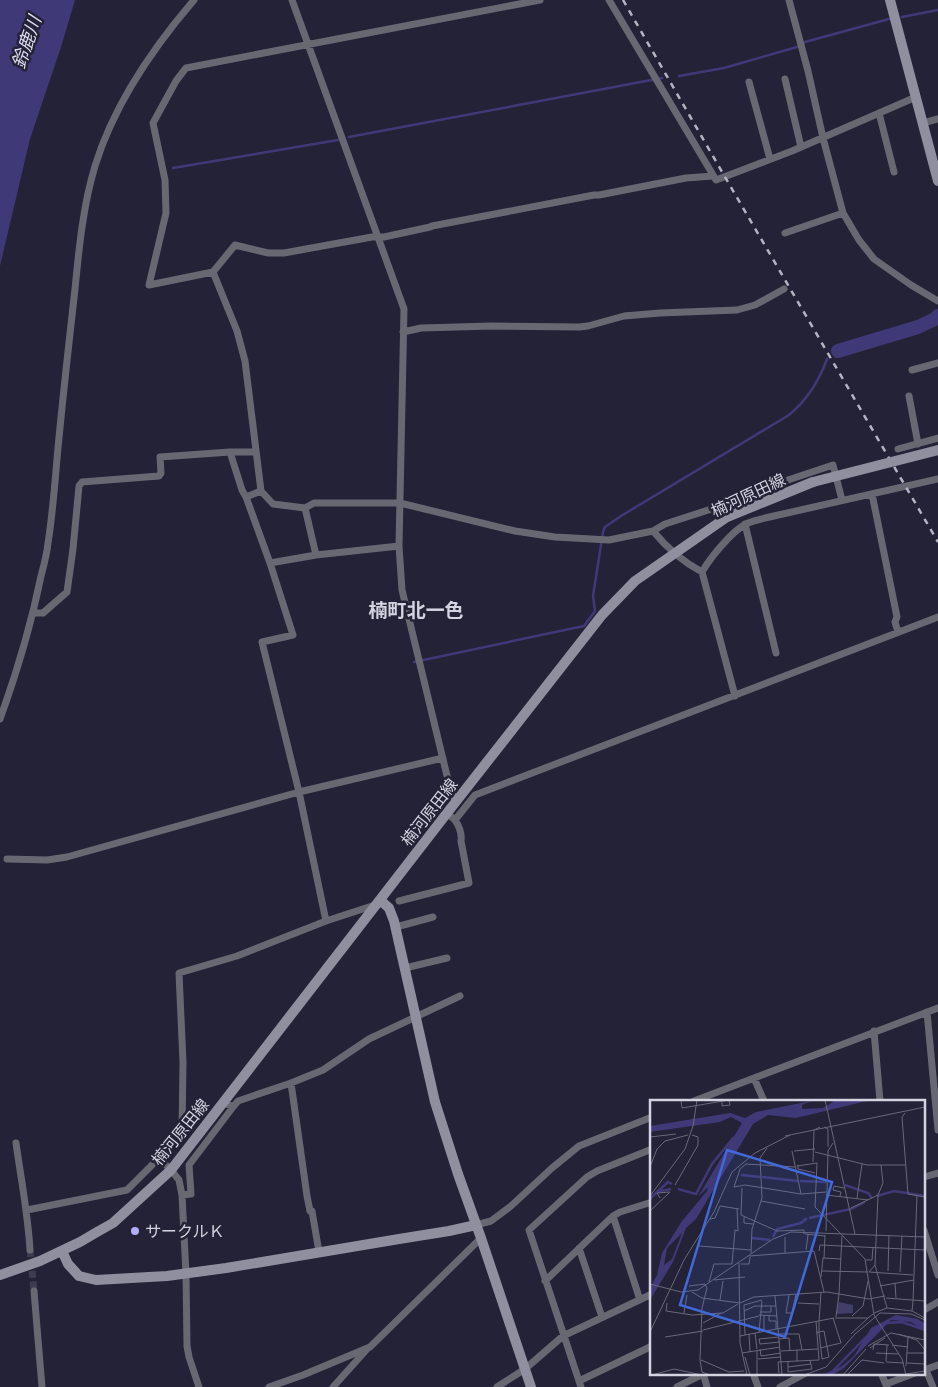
<svg xmlns="http://www.w3.org/2000/svg" width="938" height="1387" font-family="Manrope,'Noto Sans JP',sans-serif">
<style>
.water{fill:#403978}
.lines{fill:none;stroke-linecap:round;stroke-linejoin:round}
.stream{stroke:#403978;stroke-width:2.5}
.river{stroke:#403978;stroke-width:14}
.street-tunnel{stroke:#3d3d50;stroke-width:7;stroke-dasharray:7 3.5;stroke-linecap:butt}
.street{stroke:#686873;stroke-width:7}
.secondary{stroke:#8f8fa0;stroke-width:10}
.rail{stroke:#b4b4c3;stroke-width:2.5;stroke-dasharray:6 6;stroke-linecap:butt}
.secondary-bridge{stroke:#8f8fa0;stroke-width:10}
.poi-dot{fill:#b1adfa;stroke:#232236;stroke-width:2}
.labels{text-anchor:middle;dominant-baseline:central;stroke-width:5;stroke-linejoin:round;paint-order:stroke}
.street-label{font-size:16px;fill:#d3d3e1;stroke:#232236}
.poi-label{font-size:16px;fill:#d3d3e1;stroke:#232236;text-anchor:start}
.water-label{font-size:18px;font-style:italic;fill:#ddddf1;stroke:#232236}
.quarter-label{font-size:19px;font-weight:bold;fill:#d3d3e1;stroke:#232236}
.inset-river{fill:none;stroke:#403978;stroke-width:2.5}
.inset-road{fill:none;stroke:#69697a;stroke-width:1}
.view{fill:#4169da;fill-opacity:0.15;stroke:#4169da;stroke-width:2.5}
.inset-edge{fill:none;stroke:#d3d3e1;stroke-width:2.5}
</style>
<rect width="100%" height="100%" fill="#232236"/>
<path class="water" d="M0 0H75L61 47 30 139 0 266Z"/>
<g class="lines">
<path class="stream" d="M902 17 938 10
M679 76 724 68 797 47 805 42 889 19
M349 137 662 78
M173 168 338 140
M414 662 584 626 595 611 593 596 603 532 605 527 621 516 789 415C807 400 819 381 827 359"/>
<path class="river" d="M838 351 918 327 935 319 938 316"/>
<path class="street-tunnel" d="M30 1250 34 1291"/>
<path class="street" d="M292 0 404 309 399 546 402 590 449 784 455 802
M540 0 186 68 176 81 153 123 165 180 166 213 149 285 213 272 235 245 268 253H284L372 237H384L430 227 432 226 594 195H599L686 178 713 176
M609 0 716 180 792 151 916 97
M789 0 808 71 823 138 843 213 859 240 874 259 911 285 938 301
M785 79 801 147
M749 82 770 159
M879 113 894 172
M923 123 938 119
M785 233 843 213
M213 272 237 331 245 361 261 491 273 504 305 508 314 503H400L515 531 555 537 609 540 653 531 665 524 730 503 779 483 833 465 842 500
M403 332 421 328 492 326 579 327 588 326 624 316 660 313 737 310 755 305 784 289
M912 370 938 363
M909 396 918 444
M898 449 938 438
M230 452 242 490 246 497 270 563 293 635 262 642 299 792 326 921
M872 494 897 617 895 622 898 632
M246 497 261 491
M305 508 316 555 399 546
M745 524 776 653
M653 531C667 548 683 562 702 572L735 696
M270 563 316 555
M702 572C710 558 732 531 746 524 752 521 759 520 765 518L938 479
M34 613H43L67 592 73 549 79 486 82 482 159 476 161 473 160 457 230 452H255
M0 719C17 672 31 625 41 576 44 565 47 554 48 543 53 512 55 480 58 448 63 395 69 342 75 289 79 248 83 206 95 166 114 104 152 49 194 0
M447 813 455 820 475 795 938 617
M7 859 47 860 67 857 299 792 443 758
M399 901 469 883 461 841C462 834 459 826 455 820
M396 927 433 917
M405 968 447 958
M927 1012 938 1130
M874 1031 880 1101
M754 1078 764 1101
M291 1083 307 1196 310 1211H312L319 1252
M694 1101 938 1008
M223 1102 233 1107 238 1101 291 1083 323 1070 369 1039 460 996
M16 1143C21 1179 28 1214 30 1250
M159 1158 182 1132 183 1062 179 973 237 956 326 921 375 905
M924 1177 938 1173
M182 1195 191 1194 189 1165 233 1107
M27 1210 127 1190 159 1158 171 1170 179 1180 182 1195 186 1274 187 1346 189 1357 199 1387
M613 1216 640 1300
M476 1225 491 1221 511 1206 552 1168 579 1146 652 1117
M924 1230 938 1275
M579 1248 602 1317
M545 1281 613 1216 620 1212 652 1202
M34 1291 42 1387
M924 1310 938 1302
M924 1370 938 1365
M926 1370 933 1387
M703 1373 707 1387
M753 1373 758 1387
M881 1373 887 1387
M579 1381 652 1346
M886 1384 915 1373
M269 1387 303 1375 370 1347 481 1238
M333 1387 368 1348
M497 1387 525 1369 563 1336 652 1294
M581 1387 529 1230 587 1177 597 1171 652 1149
M677 1387 703 1374
M780 1387 806 1373"/>
<path class="secondary" d="M890 0 938 181
M380 900 389 908 394 921 435 1102 458 1174 481 1238 531 1387
M62 1251 68 1264 79 1276 96 1280 167 1276 226 1268 399 1239 449 1231 476 1225
M0 1275 40 1261 80 1242 97 1232 113 1223 171 1170 447 813 602 615 635 581 727 517 813 482"/>
<path class="rail" d="M623 0 725 177 938 542"/>
<path class="secondary-bridge" d="M813 482 938 450"/>
</g>
<circle class="poi-dot" cx="135" cy="1231" r="5"/>
<g class="labels">
<g class="street-label">
<text transform="translate(748 495) rotate(-25)">楠河原田線</text>
<text transform="translate(429 812) rotate(-52)">楠河原田線</text>
<text transform="translate(180 1132) rotate(-51)">楠河原田線</text>
</g>
<g class="poi-label">
<text x="145" y="1231">サークルＫ</text>
</g>
<g class="water-label">
<text transform="translate(26 42) rotate(-71)">鈴鹿川</text>
</g>
<g class="quarter-label">
<text x="416" y="610">楠町北一色</text>
</g>
</g>
<g transform="translate(650 1100)">
<rect width="275" height="275" fill="#232236"/>
<path d="M189 202 203 205V213L186 214Z" fill="#413e68"/>
<path d="M181 0H221L146 18 118 15 103 24 46 119 36 128 23 162 0 200V188L7 175 12 153 32 121 57 91 58 87 48 97 92 23 81 17 70 22 0 32V26L80 13 95 18 106 12 161 1 152 5V9L173 8 183 2ZM32 133 22 159 14 165 17 148ZM246 215 268 219 275 224V231L261 222 241 220 194 268 182 275H172L192 266 204 256 221 228Z" fill="#403978" fill-rule="evenodd"/>
<path class="inset-river" d="M91 75 110 77M112 77 148 81M150 81 176 82M195 85 218 93 222 98M28 89 46 94 62 64 84 37M7 92 18 82 22 84M227 96 244 91 275 96M0 99 7 92 21 89M159 118 201 109 215 102M123 137 127 129 151 123 157 118M102 138 120 140M237 223 252 222 275 230M179 275 217 236"/>
<path class="inset-road" d="M31 0 32 8 79 0M175 0 205 134M72 2V6L80 5 79 0M255 13 252 17 258 94 275 97M174 27 178 29V47M135 36 275 7M0 37 26 34M142 51 151 94M144 51 165 49M165 52 217 65H256M163 62 164 30 170 27M148 65V69L165 73M147 66 167 63 165 107 215 159 224 215 252 259 256 275M0 67 7 49 15 41 38 35M145 67 96 64 90 69 84 87 95 85 151 94 176 92M25 85 48 45V37L42 35M92 88 91 115 127 131 154 130V134M176 95 218 100M0 96 35 49 43 26 47 0M190 96 191 92 183 90 184 86 194 88M207 98 212 64M111 101 155 109M201 108 228 95M0 111 20 92 7 93 10 98M94 117V123L103 124M60 119 65 118 70 106 89 109M176 131 178 51 183 43M155 134 175 136M135 137V153M49 146 101 150M156 150 158 135M169 151 170 145 275 150M101 153 102 129 112 98 110 58 117 48M99 156 164 151 174 192M174 158 175 135M216 160H222L223 147M89 163 90 243 97 275M82 164 85 130 88 131 87 108M91 164H99L100 157M172 171 218 172M238 171 239 135M219 172 225 165 228 95 233 83 231 65M219 172 263 175M250 172 252 136M171 177 173 158 191 159M64 180 95 177M59 182 64 164H82M245 183 246 198M0 184 31 192 48 190 123 139 141 132 275 137M39 186 55 184 57 188 52 208 50 260 52 272 60 275M230 186 264 180M42 192 52 198 90 203 104 197 177 192 219 199 235 196M189 194 192 136M139 195 136 213H142L146 194M125 196 132 274 129 275M236 198 275 201M70 200 73 181M263 201 267 95M263 201 262 211 275 218M17 203 16 211 42 215 73 213 88 204M148 203 169 204M237 208 262 211M94 211 105 206H126M110 212H121V206M34 213 37 195M224 213 237 208 225 165M109 215 127 216M114 215V231M119 215V221H126V229M202 216 213 206 218 181M186 217 189 194M185 218H218L223 214M53 223 71 213M53 230 109 216M0 232 34 160 64 112 82 72 105 53 140 35M109 232 112 201M105 233 107 249M166 233 169 232 174 231 179 257 172 259 169 232V222L171 192M99 234 100 252M129 234H149L152 250M201 234 218 218M248 234 267 240 275 250M95 235 94 205 112 200M90 236 184 218M15 237 53 231M129 237 109 239 110 244 130 242M129 239 139 238 140 251M242 245 258 247M218 246 241 233 275 240M170 248 191 243 183 218M220 248 235 238M110 249 111 256 131 253M223 250 224 244 239 245M131 251 168 249M92 253 130 247M226 253 249 254M257 253H275M95 257 100 275M108 259 131 257M51 260 79 272 94 271M147 261 169 260 166 221M236 261 237 245M138 262V272L162 269 160 260M236 262 254 263M257 263 275 264M256 266 258 237M138 267 161 264M129 273 128 262 147 261V250M256 274 275 271M2 275 24 269 52 275M107 275V251M154 275 176 267 205 234 230 213 261 214 275 220M193 275 216 249M197 275 212 260 234 263"/>
<path class="view" d="M77 50 182 82 135 237 30 205Z"/>
<rect width="275" height="275" class="inset-edge"/>
</g>
</svg>
